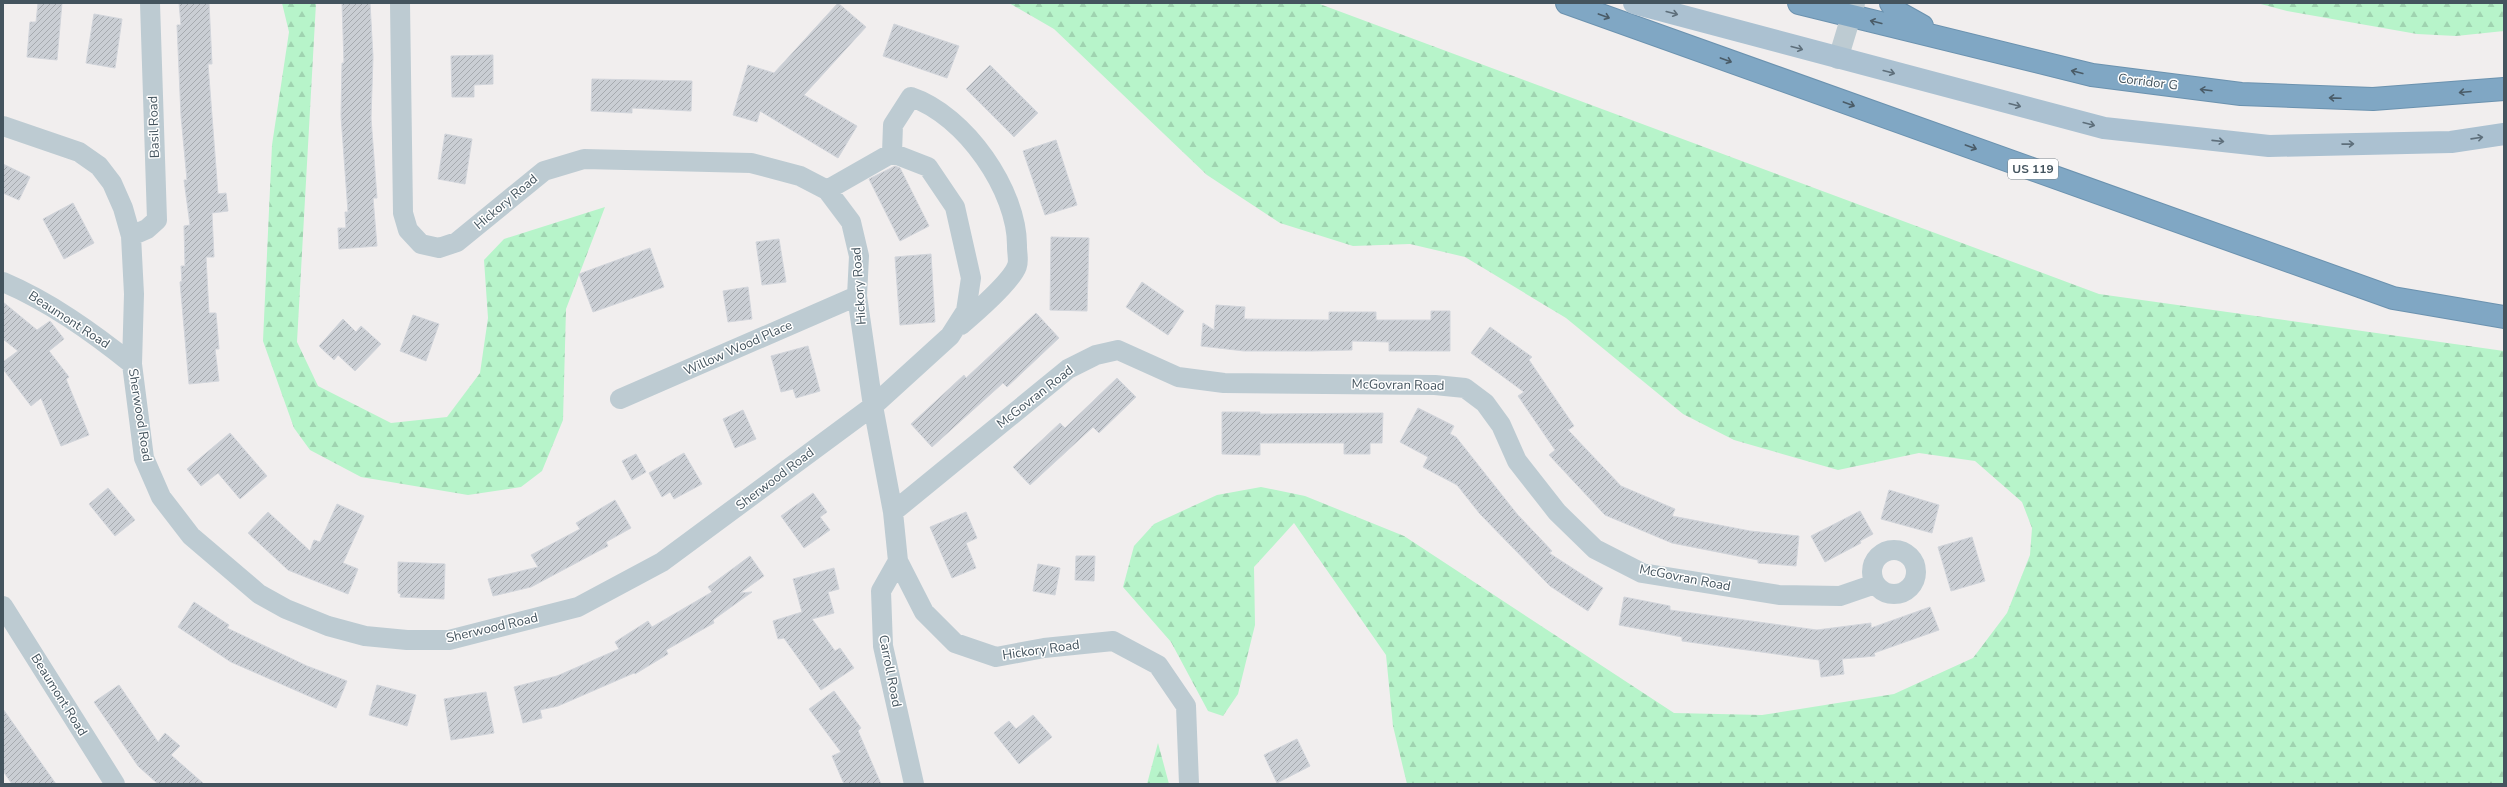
<svg xmlns="http://www.w3.org/2000/svg" width="2507" height="787" font-family="'Nunito Sans',sans-serif">
<style>
.forest{fill:url(#forest-firs)}
.building{fill:url(#building-hatch);stroke:#d2d5db}
.lines{fill:none;stroke-linecap:round;stroke-linejoin:round}
.highway-casing{stroke:#6b92af;stroke-width:24}
.minor{stroke:#bdcbd2;stroke-width:20}
.major{stroke:#abc1d1;stroke-width:22}
.highway{stroke:#80a7c4;stroke-width:22}
.oneway{stroke:#5e6f7b}
.oneway2{stroke:#4a5c68}
.labels{text-anchor:middle;dominant-baseline:central;stroke-width:3;stroke-linejoin:round;paint-order:stroke}
.shield{fill:#fff;stroke:#7c878e;stroke-width:1}
.shield-label{font-size:12px;font-weight:bold;fill:#44545e}
.street-label{font-size:13px;fill:#44545e;stroke:#fff}
</style>
<defs>
<pattern id="forest-firs" width="22" height="20" patternUnits="userSpaceOnUse"><rect width="22" height="20" fill="#b7f4ca"/><path d="M5 1l3.5 6h-7zM16 11l3.5 6h-7z" fill="#9fd3b0"/></pattern>
<pattern id="building-hatch" width="6" height="6" patternUnits="userSpaceOnUse"><rect width="6" height="6" fill="#caced4"/><path d="M-1 1l2-2M0 6l6-6M5 7l2-2" fill="none" stroke="#a6aaaf"/></pattern>
</defs>
<rect width="100%" height="100%" fill="#f1eeee"/>
<path class="forest" d="M282 3H316L297 342 318 386 391 423 447 417 480 373 488 318 484 260 504 239 605 207 566 309 563 420 542 471 521 487 468 495 361 477 310 450 294 428 263 341 272 145 289 32Z
M1009 3H1317L2099 294 2504 351V784H1407L1393 726 1386 655 1294 523 1254 567 1255 625 1238 694 1223 716 1208 711 1171 642 1123 587 1134 546 1154 524 1217 495 1261 487 1305 496 1404 536 1674 713 1762 715 1894 694 1973 658 2007 613 2030 555 2032 528 2022 502 1975 461 1919 453 1838 470 1734 440 1683 414 1566 318 1465 257 1410 244 1353 246 1280 223 1207 175 1054 29Z
M2257 3H2504V31L2456 36 2417 34 2287 11Z
M1158 743 1169 784H1147Z"/>
<path class="building" d="M38 3H62L57 60 27 57 30 22H36Z
M179 3H209L212 64H208L218 194 226 193 228 211 212 213 214 257H206L209 313H216L219 349H215L219 381 189 384 180 282 182 281 181 266H185L184 226 190 225 184 180H187L181 116 177 25H181Z
M342 3H370L373 57 371 118 377 198H373L377 246 339 249 338 228H346L345 212H348L341 116 342 63H344Z
M838 3 866 27 804 95 857 126 838 158 760 111 757 122 733 115 748 65 774 73Z
M94 14 122 19 115 68 86 63Z
M894 24 959 46 947 78 883 56Z
M493 55V84L474 85V97H452L451 56Z
M990 65 1038 113 1014 137 966 89Z
M592 79 692 81 691 111 632 108V113L591 111Z
M445 134 472 139 465 184 438 179Z
M1056 140 1077 205 1045 215 1023 151Z
M3 164 30 177 19 200 3 193Z
M895 166 900 168 929 226 900 241 869 179Z
M73 203 94 243 64 259 43 219Z
M1051 237 1089 238 1087 311 1050 310Z
M779 239 786 282 762 285 756 242Z
M650 248 664 287 593 312 579 274Z
M931 254 935 322 900 325 895 257Z
M1142 282 1184 311 1168 335 1126 307Z
M748 287 752 319 728 322 723 291Z
M3 302 37 330 50 321 64 339 49 351 69 377 66 379 89 435 61 446 41 398 31 406 3 369V362L18 351 3 339Z
M1216 305 1245 307 1244 319 1329 320V312H1376V320H1431V311H1450V351H1389V342L1352 341V350L1312 351H1244L1201 346 1203 323 1214 330Z
M1036 313 1059 338 1007 387 1003 383 932 447 911 424 964 375 966 378Z
M413 315 439 324 426 361 400 351Z
M343 319 356 332 361 326 381 344 355 371 338 355 334 360 319 346Z
M1490 327 1532 357 1529 360 1574 426 1568 430 1621 486 1675 509 1672 516 1750 531 1799 536 1796 566 1758 563V560L1672 543 1605 515 1549 455 1555 450 1518 396 1524 392 1471 353Z
M808 346 820 391 796 398 793 389 781 392 771 356Z
M1117 378 1136 397 1099 433 1093 427 1030 485 1013 467 1060 423 1065 428Z
M1418 408 1454 426 1450 434 1456 437 1517 514 1552 551 1549 553 1603 588 1588 611 1550 586 1480 514 1457 485 1423 467 1428 457 1400 442Z
M743 410 756 439 735 448 723 419Z
M1222 412H1260V414L1383 413 1382 443H1370V454H1344V443H1260V455L1222 454Z
M230 433 267 476 240 499 218 473 201 486 187 469Z
M684 453 702 484 674 499 670 492 662 497 649 473Z
M636 454 646 472 632 480 622 461Z
M108 488 135 520 115 536 89 504Z
M1889 490 1939 505 1932 533 1881 519Z
M813 493 827 512 820 517 830 530 804 548 781 516Z
M615 500 631 528 606 542 608 546 531 587 493 596 488 579 538 567 531 555 580 529 576 523Z
M337 504 364 516 343 563 358 569 348 594 288 570 248 533 268 512 310 551 314 540 320 542Z
M1860 511 1873 534 1860 541 1861 543 1825 562 1811 536Z
M966 512 977 538 966 543 976 568 952 578 930 527Z
M1972 537 1985 581 1951 591 1938 547Z
M750 556 764 576 740 593 752 592 713 620 714 623 666 650 668 654 635 674 634 673 558 706 540 710 542 718 523 723 514 687 557 676 619 649 615 642 648 621 652 627 712 592 708 587Z
M1076 556H1095L1094 581 1075 580Z
M398 562 445 564 444 599 400 597 401 594 398 593Z
M1038 564 1060 568 1055 595 1033 591Z
M834 568 839 589 828 592 834 613 812 619 835 651 840 648 854 668 821 690 784 638 778 639 773 621 802 612 793 579Z
M1624 597 1670 606V610L1817 630 1871 623V628L1930 607 1939 630 1874 653 1875 656 1842 659 1844 674 1821 677 1819 660 1682 641V637L1619 625Z
M194 602 229 625 227 628 307 666 347 681 336 708 231 662 178 627Z
M119 685 158 742 165 733 180 746 171 755 204 784H158L138 766 94 702Z
M377 685 416 695 407 726 369 715Z
M834 691 861 728 858 731 881 784H844L832 756 841 752 809 709Z
M486 692 494 733 451 740 444 699Z
M3 709 56 784H12L3 771Z
M1033 715 1052 737 1019 764 994 733 1009 721 1016 729Z
M1297 739 1310 766 1277 783 1264 755Z"/>
<g class="lines">
<defs>
<path id="highway" d="M1567 3 2393 298 2504 317
M1799 3 2092 75 2241 94 2373 99 2504 89
M1891 3 1897 12 1922 26"/>
</defs>
<use href="#highway" class="highway-casing"/>
<path class="minor" d="M400 3 403 213 408 230 421 244 439 248 457 242 544 171 584 159 751 163 800 176 827 190 851 222 859 256 857 296 873 406 893 512 898 561 924 612 955 643 996 657 1044 648 1113 641 1158 665 1186 706 1189 784
M1838 59 1855 3
M3 126 79 152 99 166 112 183 123 208 131 236 134 294 132 364 144 458 161 497 191 536 259 594 286 609 328 626 365 636 407 640H449L578 607 662 562 873 406 950 336 966 311 971 278 955 207 928 167 892 153 827 190
M892 153 893 125 911 97C965 115 1018 191 1017 247 1017 253 1019 261 1017 266 1012 281 974 314 961 325
M131 236 147 229 157 220 150 3
M3 282C50 302 92 332 132 364
M620 399 857 296
M893 512 1068 369 1096 355 1118 350 1178 377 1224 383 1435 385 1465 388 1485 403 1501 425 1517 461 1557 512 1595 549 1642 573 1779 595 1840 596 1875 584
M1872 572a22 22 0 1 1 44 0a22 22 0 1 1-44 0Z
M898 561 881 591 883 646 914 784
M3 606 115 784"/>
<path class="major" d="M1634 3 2104 128 2269 146 2451 142 2504 134"/>
<use href="#highway" class="highway"/>
</g>
<defs><path id="oneway-shaft" d="M-6 0H5M1.5-3L5.5 0L1.5 3" fill="none" stroke-width="1.6" stroke-linecap="round" stroke-linejoin="round"/></defs>
<g class="oneway">
<use href="#oneway-shaft" transform="translate(1672 13) rotate(15)"/>
<use href="#oneway-shaft" transform="translate(1797 48) rotate(15)"/>
<use href="#oneway-shaft" transform="translate(1889 72) rotate(15)"/>
<use href="#oneway-shaft" transform="translate(2015 105) rotate(15)"/>
<use href="#oneway-shaft" transform="translate(2089 124) rotate(15)"/>
<use href="#oneway-shaft" transform="translate(2477 138) rotate(-8)"/>
<use href="#oneway-shaft" transform="translate(2218 141) rotate(6)"/>
<use href="#oneway-shaft" transform="translate(2348 144) rotate(-1)"/>
</g>
<g class="oneway2">
<use href="#oneway-shaft" transform="translate(1604 16) rotate(20)"/>
<use href="#oneway-shaft" transform="translate(1876 22) rotate(-166)"/>
<use href="#oneway-shaft" transform="translate(1726 60) rotate(20)"/>
<use href="#oneway-shaft" transform="translate(2077 72) rotate(-166)"/>
<use href="#oneway-shaft" transform="translate(2206 90) rotate(-173)"/>
<use href="#oneway-shaft" transform="translate(2465 92) rotate(175)"/>
<use href="#oneway-shaft" transform="translate(2335 98) rotate(-178)"/>
<use href="#oneway-shaft" transform="translate(1849 104) rotate(20)"/>
<use href="#oneway-shaft" transform="translate(1971 147) rotate(20)"/>
</g>
<g class="labels">
<rect class="shield" x="2008" y="159" width="50" height="20" rx="3"/>
<g class="shield-label">
<text x="2033" y="169">US 119</text>
</g>
<g class="street-label">
<text transform="translate(2148 82) rotate(7)">Corridor G</text>
<text transform="translate(154 127) rotate(-92)">Basil Road</text>
<text transform="translate(506 202) rotate(-40)">Hickory Road</text>
<text transform="translate(859 286) rotate(-94)">Hickory Road</text>
<text transform="translate(69 320) rotate(33)">Beaumont Road</text>
<text transform="translate(738 348) rotate(-24)">Willow Wood Place</text>
<text transform="translate(1398 385) rotate(1)">McGovran Road</text>
<text transform="translate(1035 397) rotate(-38)">McGovran Road</text>
<text transform="translate(140 415) rotate(81)">Sherwood Road</text>
<text transform="translate(775 479) rotate(-37)">Sherwood Road</text>
<text transform="translate(1685 578) rotate(11)">McGovran Road</text>
<text transform="translate(492 628) rotate(-13)">Sherwood Road</text>
<text transform="translate(1041 650) rotate(-8)">Hickory Road</text>
<text transform="translate(890 671) rotate(79)">Carroll Road</text>
<text transform="translate(59 695) rotate(58)">Beaumont Road</text>
</g>
</g>
<rect width="2507" height="787" fill="none" stroke="#44545e" stroke-width="8"/>
</svg>
